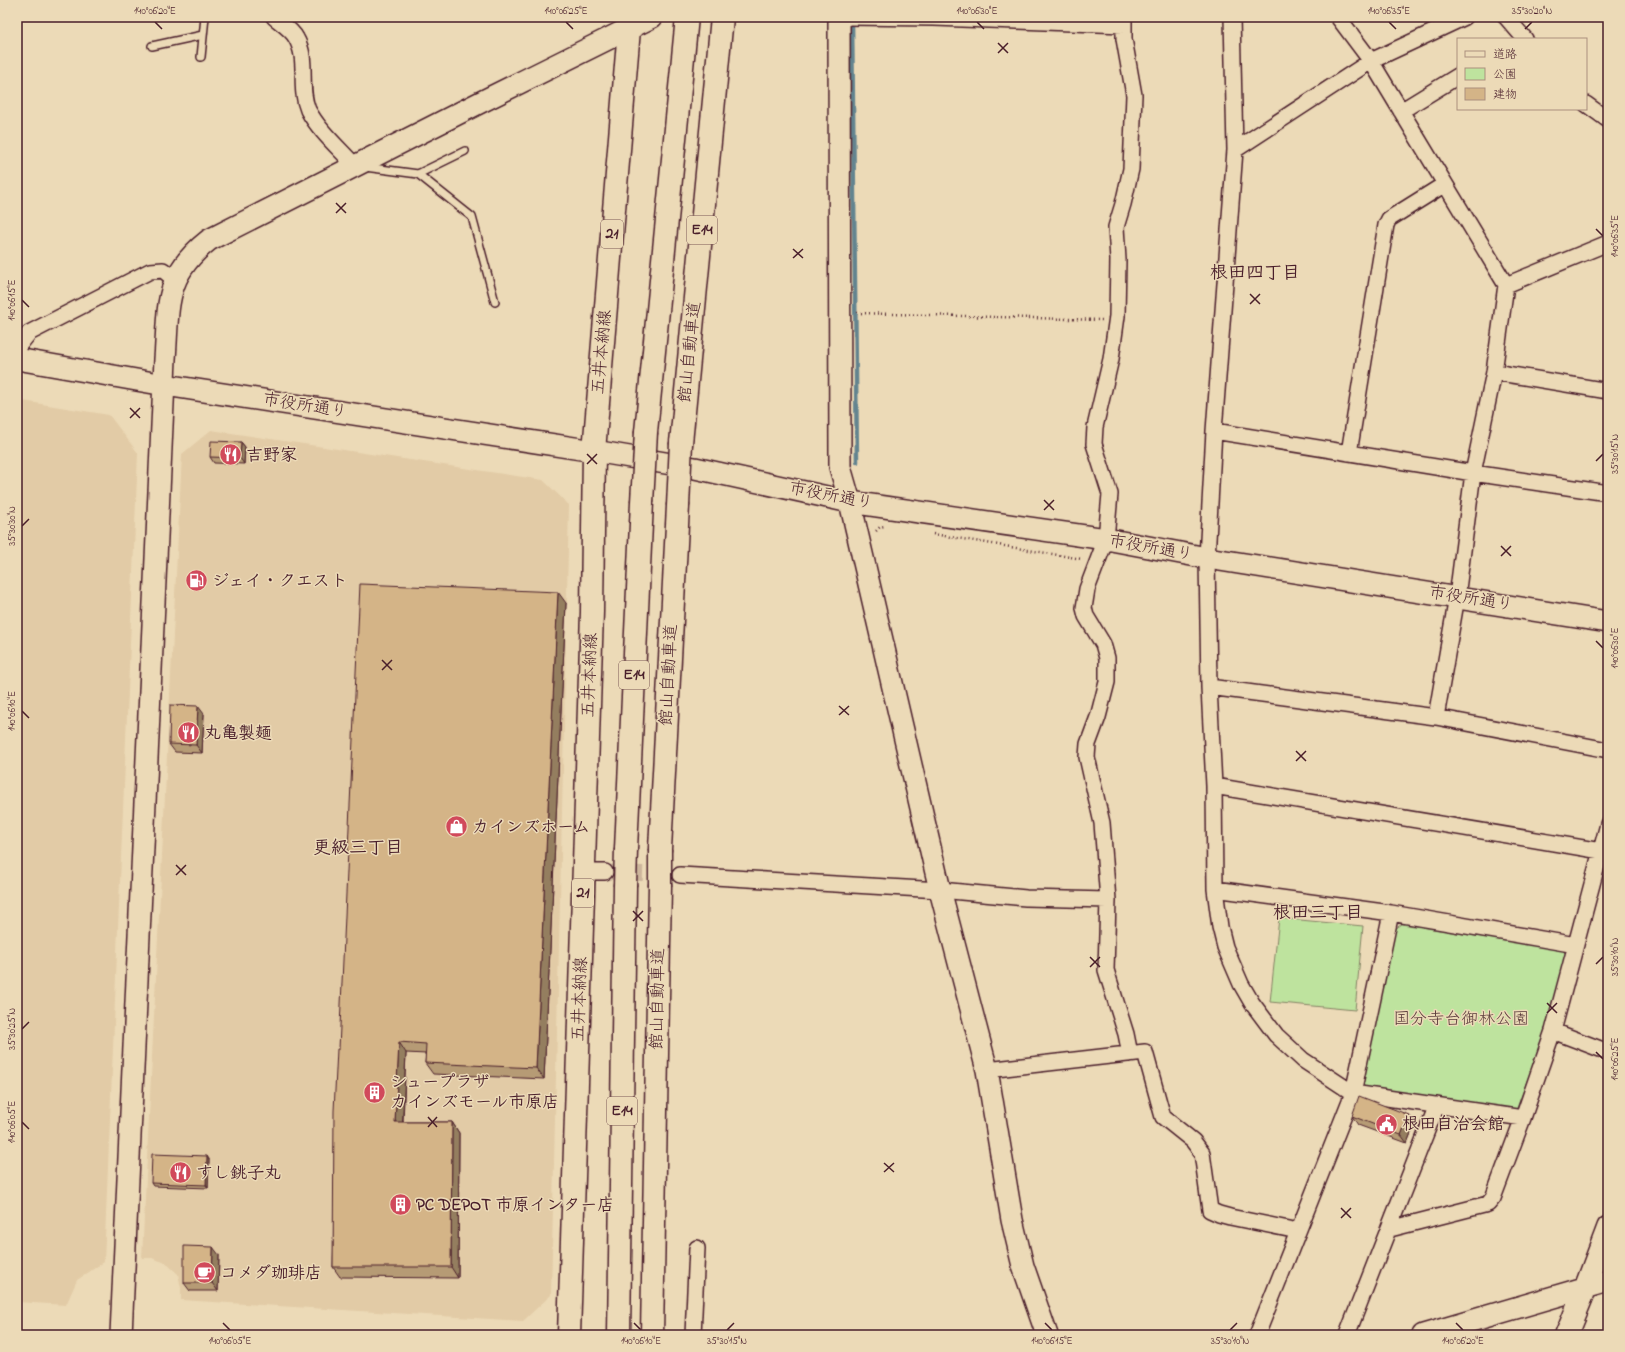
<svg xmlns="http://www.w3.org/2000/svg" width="1625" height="1352" font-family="'Indie Flower','Klee One',sans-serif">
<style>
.built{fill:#e2cba6}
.green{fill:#bee39e;stroke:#848164}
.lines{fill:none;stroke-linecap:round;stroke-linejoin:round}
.stream{stroke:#64848f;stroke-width:4.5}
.street-tunnel{stroke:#ccb59b;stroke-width:15;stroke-dasharray:15 8;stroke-linecap:butt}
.lane-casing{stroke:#4a1f2b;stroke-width:10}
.street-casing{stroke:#4a1f2b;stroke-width:18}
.secondary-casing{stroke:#4a1f2b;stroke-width:24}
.primary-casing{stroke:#4a1f2b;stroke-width:25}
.highway-casing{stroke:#4a1f2b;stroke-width:25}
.path{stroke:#4a1f2b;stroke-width:2.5;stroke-dasharray:1 3;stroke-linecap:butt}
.lane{stroke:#ecdab7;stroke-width:7}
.street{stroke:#ecdab7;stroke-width:15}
.secondary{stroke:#ecdab7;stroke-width:21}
.primary{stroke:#ecdab7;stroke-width:22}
.highway{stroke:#ecdab7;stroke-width:22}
.highway-bridge-casing{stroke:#4a1f2b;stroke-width:25;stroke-linecap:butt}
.highway-bridge{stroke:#ecdab7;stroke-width:22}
.wall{fill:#b69b74;stroke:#4a1f2b}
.shaded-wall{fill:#947e5e;stroke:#4a1f2b}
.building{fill:#d4b487;stroke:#4a1f2b}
.ticks{fill:none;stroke:#4a1f2b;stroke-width:1.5}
.labels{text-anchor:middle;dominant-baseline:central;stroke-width:3;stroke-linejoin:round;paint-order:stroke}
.shield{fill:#ecdab7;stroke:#7b5755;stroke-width:1}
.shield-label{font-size:16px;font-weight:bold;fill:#4a1f2b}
.street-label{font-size:17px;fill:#4a1f2b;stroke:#ecdab7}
.poi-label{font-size:17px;font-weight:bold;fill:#4a1f2b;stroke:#ecdab7;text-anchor:start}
.park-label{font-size:17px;fill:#5b3c3c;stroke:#ecdab7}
.neighbourhood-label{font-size:18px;font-weight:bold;fill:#4a1f2b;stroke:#ecdab7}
.neatline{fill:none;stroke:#4a1f2b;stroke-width:1.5}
.ticks-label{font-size:10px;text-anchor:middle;fill:#4a1f2b}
</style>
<rect width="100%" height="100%" fill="#ecdab7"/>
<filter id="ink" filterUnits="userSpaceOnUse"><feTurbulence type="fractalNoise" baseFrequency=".025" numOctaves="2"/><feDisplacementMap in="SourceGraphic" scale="8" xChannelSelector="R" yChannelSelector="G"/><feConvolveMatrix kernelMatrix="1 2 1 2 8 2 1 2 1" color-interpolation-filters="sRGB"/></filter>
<g filter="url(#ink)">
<path class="built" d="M17 400 109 415 138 453 104 1262 77 1280 66 1305 17 1302Z
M211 430 543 480 569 505 551 1295 523 1321 181 1300V1288L178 1274 166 1263 152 1258H142L182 454Z"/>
<path class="green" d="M1279 918 1363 926 1355 1010 1270 1002Z
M1402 924 1562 950 1567 955 1546 1030 1517 1108 1511 1112 1366 1089 1362 1083 1395 929Z"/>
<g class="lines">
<path class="stream" d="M852 19 857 462"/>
<path class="street-tunnel" d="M605 872 680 875"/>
<defs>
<path id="lane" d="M152 46 203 35
M201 57 205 17
M365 167 418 174 472 217 495 302
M418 174 465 151"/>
<path id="street" d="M274 17C281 23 292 30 296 38 309 60 298 87 308 110 319 131 339 148 355 166
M846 17 934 18 1124 25
M1124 17V39L1134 95 1131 169 1123 204 1116 227 1118 260 1117 316 1111 359 1095 427 1094 444 1110 494 1106 539 1087 589 1084 608 1086 616 1103 644 1107 658V682L1098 717 1088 744 1087 757 1102 823 1108 900 1106 970 1126 1034 1130 1054
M1232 17 1235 150 1214 431 1207 558 1209 687 1214 786 1215 889 1220 927 1225 947 1241 984 1252 1003 1276 1035 1303 1060 1353 1093 1523 1118
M1338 17 1371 61 1506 285 1494 372 1473 473 1457 597 1436 717
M1506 17 1525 39
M1586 104 1608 120
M1401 111 1458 76
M1235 150 1371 61 1465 17
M1506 285 1608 243
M17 348 29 333 150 271 163 270 175 280
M1494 372 1608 391
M1214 431 1473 473 1608 493
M1349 453 1386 225 1389 219 1445 184
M1209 687 1436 717 1608 750
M1214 786 1601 851
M584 872H605
M680 875 940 890 1026 898 1108 900
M1215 889 1391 913 1576 945
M1553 1031 1608 1052
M987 1070 1145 1052 1163 1117 1193 1141 1202 1153 1210 1210 1219 1214 1230 1217 1298 1231
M1390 1229 1488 1204 1493 1198 1523 1118 1553 1031 1608 824
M693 1335 697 1248
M1257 1335 1353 1093 1391 913
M1347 1335 1437 1105"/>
<path id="secondary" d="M839 17 840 467 850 502 940 890 987 1070 1012 1220 1023 1266 1047 1335
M17 359 165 385 594 451 695 468 850 502 1106 539 1207 558 1608 622
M121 1335 165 359C169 306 163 276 209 240L479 103 652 17
M1423 1335 1608 1281
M1566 1335 1585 1288 1608 1227"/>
<path id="primary" d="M569 1335 592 612 594 451 630 17"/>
<path id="highway" d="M646 432 687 17
M681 443 722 17
M626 849 642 502
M660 849 678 506
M619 1335 625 886
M652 1335 660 886"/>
</defs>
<use href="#lane" class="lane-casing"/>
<use href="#street" class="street-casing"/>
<use href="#secondary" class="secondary-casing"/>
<use href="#primary" class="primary-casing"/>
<use href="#highway" class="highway-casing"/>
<path class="path" d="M857 313 1102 320
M876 531 880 527 885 526
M933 534 1082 559"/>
<use href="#lane" class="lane"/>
<use href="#street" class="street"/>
<use href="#secondary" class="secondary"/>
<use href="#primary" class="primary"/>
<use href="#highway" class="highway"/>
<defs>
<path id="highway-bridge" d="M642 502 646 432
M678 506 681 443
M660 849V886
M625 886 626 849"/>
</defs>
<use href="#highway-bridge" class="highway-bridge-casing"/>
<use href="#highway-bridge" class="highway-bridge"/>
</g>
<path class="wall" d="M241 442 245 447 244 464 214 463 210 457Z
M566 603 544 1079 433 1074 425 1063 426 1054 406 1053 403 1122H452L459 1133 458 1278 340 1277 333 1267 339 1049Z
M204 714 202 753 175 752 169 744Z
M1352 1116 1415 1123 1407 1143 1358 1125Z
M209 1159 208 1188 153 1186 151 1183Z
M219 1255 218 1291H190L184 1283Z"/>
<path class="shaded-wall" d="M241 442 245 447 244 464 240 458Z
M558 592 566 603 544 1079 536 1068Z
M198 706 204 714 202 753 196 745Z
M399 1042 406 1053 402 1133 395 1122Z
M1409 1115 1415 1123 1407 1143 1401 1135Z
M452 1122 459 1133 458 1278 451 1267Z
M207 1156 209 1159 208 1188 206 1185Z
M213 1247 219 1255 218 1291 212 1283Z"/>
<path class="building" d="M211 441 241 442 240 458 210 457Z
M360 584 558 592 536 1068 425 1063 426 1044 399 1042 395 1122H452L451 1267H333L334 1111 337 1049H339Z
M170 705 198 706 196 745 169 744Z
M1359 1096 1409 1115 1401 1135 1352 1116Z
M152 1154 207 1156 206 1185 151 1183Z
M184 1246 213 1247 212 1283H184Z"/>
</g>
<path class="ticks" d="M155 22 162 29M566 22 573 29M977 22 984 29M1389 22 1396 29M1525 29 1532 22M998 43 1008 53M998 53 1008 43M336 203 346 213M336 213 346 203M1596 229 1603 236M793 249 803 258M793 258 803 249M1250 294 1260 304M22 300 29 307M1250 304 1260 294M130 408 140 418M130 418 140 408M587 454 597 464M1596 461 1603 454M587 464 597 454M1044 500 1054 510M1044 510 1054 500M22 526 29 519M1501 546 1511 556M1501 556 1511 546M1596 641 1603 648M382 660 392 670M382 670 392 660M839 706 849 715M22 711 29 718M839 715 849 706M1296 751 1306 761M1296 761 1306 751M176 865 186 875M176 875 186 865M633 911 643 921M633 921 643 911M1090 957 1100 967M1596 964 1603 957M1090 967 1100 957M1547 1003 1557 1013M1547 1013 1557 1003M22 1029 29 1022M1596 1052 1603 1059M428 1117 437 1127M22 1122 29 1129M428 1127 437 1117M884 1163 894 1172M884 1172 894 1163M1341 1208 1351 1218M1341 1218 1351 1208M223 1323 230 1330M634 1323 641 1330M1045 1323 1052 1330M1456 1323 1463 1330M727 1330 734 1323M1230 1330 1237 1323"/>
<defs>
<symbol id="restaurant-disc" viewBox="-11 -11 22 22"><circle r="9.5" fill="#d1495b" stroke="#ecdab7"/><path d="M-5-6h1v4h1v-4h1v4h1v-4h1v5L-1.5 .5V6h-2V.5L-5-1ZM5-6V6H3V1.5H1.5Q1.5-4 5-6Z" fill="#fff"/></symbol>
<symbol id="fuel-disc" viewBox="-11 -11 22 22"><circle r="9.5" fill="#d1495b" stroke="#ecdab7"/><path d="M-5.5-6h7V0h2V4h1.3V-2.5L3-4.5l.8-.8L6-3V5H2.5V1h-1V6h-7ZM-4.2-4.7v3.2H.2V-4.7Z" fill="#fff"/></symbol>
<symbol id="shop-disc" viewBox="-11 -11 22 22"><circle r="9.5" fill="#d1495b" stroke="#ecdab7"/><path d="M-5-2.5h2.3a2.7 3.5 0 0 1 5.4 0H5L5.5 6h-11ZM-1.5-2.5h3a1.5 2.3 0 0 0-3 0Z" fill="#fff"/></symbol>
<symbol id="building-disc" viewBox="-11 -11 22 22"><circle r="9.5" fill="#d1495b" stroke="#ecdab7"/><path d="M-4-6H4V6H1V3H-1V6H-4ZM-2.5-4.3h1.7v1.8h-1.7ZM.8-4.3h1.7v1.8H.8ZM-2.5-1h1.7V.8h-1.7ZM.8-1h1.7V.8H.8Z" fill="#fff"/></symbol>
<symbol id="civic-disc" viewBox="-11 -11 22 22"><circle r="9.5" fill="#d1495b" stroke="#ecdab7"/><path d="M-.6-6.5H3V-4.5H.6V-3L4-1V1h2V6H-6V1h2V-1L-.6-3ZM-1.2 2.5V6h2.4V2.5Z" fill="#fff"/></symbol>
<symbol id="cafe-disc" viewBox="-11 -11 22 22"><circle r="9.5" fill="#d1495b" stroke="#ecdab7"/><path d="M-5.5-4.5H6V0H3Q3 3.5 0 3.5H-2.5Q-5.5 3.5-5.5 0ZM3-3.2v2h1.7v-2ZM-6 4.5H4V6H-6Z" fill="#fff"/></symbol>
</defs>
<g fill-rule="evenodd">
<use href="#restaurant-disc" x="218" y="442" width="25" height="25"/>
<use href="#fuel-disc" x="184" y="568" width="25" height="25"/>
<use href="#restaurant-disc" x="176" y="720" width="25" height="25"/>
<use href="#shop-disc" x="444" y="814" width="25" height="25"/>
<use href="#building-disc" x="362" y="1080" width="25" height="25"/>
<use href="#civic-disc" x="1374" y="1112" width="25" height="25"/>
<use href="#restaurant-disc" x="168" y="1160" width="25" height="25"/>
<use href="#building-disc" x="388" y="1192" width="25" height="25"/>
<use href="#cafe-disc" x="192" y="1260" width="25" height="25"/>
</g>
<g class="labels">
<g class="shield">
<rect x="687" y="216" width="30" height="28" rx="3"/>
<rect x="601" y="220" width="22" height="28" rx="3"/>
<rect x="619" y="661" width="30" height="28" rx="3"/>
<rect x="572" y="879" width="22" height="28" rx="3"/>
<rect x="607" y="1097" width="30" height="28" rx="3"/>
</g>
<g class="shield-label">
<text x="702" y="230">E14</text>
<text x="612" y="234">21</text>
<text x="634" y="675">E14</text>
<text x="583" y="893">21</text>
<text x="622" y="1111">E14</text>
</g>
<g class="street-label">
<text transform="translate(602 352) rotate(-85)">五井本納線</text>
<text transform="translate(690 352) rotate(-84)">館山自動車道</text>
<text transform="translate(305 406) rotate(9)">市役所通り</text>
<text transform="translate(831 496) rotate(11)">市役所通り</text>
<text transform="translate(1151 548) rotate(10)">市役所通り</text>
<text transform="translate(1471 599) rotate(9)">市役所通り</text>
<text transform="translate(590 675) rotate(-88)">五井本納線</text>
<text transform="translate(669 675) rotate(-87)">館山自動車道</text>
<text transform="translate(580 999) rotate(-88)">五井本納線</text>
<text transform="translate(658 999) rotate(-89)">館山自動車道</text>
</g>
<g class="poi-label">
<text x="246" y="455">吉野家</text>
<text x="212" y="581">ジェイ・クエスト</text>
<text x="204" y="733">丸亀製麺</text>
<text x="472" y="827">カインズホーム</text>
<text x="390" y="1082">シュープラザ<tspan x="390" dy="20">カインズモール市原店</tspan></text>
<text x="1402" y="1124">根田自治会館</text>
<text x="196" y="1173">すし銚子丸</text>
<text x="416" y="1205">PC DEPOT 市原インター店</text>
<text x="220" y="1273">コメダ珈琲店</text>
</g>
<g class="park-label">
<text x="1461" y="1019">国分寺台御林公園</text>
</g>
<g class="neighbourhood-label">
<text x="1255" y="274">根田四丁目</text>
<text x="358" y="849">更級三丁目</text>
<text x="1318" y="914">根田三丁目</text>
</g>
</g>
<rect width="1625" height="1352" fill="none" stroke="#ecdab7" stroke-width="44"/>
<rect x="1457" y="38" width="130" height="72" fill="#ecdab7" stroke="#ab8f7f"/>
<rect x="1465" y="51" width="20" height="6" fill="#ecdab7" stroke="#ab8f7f"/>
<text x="1493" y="58" font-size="12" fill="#4a1f2b">道路</text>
<rect x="1465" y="68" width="20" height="12" fill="#bee39e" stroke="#ab8f7f"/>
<text x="1493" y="78" font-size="12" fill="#4a1f2b">公園</text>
<rect x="1465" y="88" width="20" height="12" fill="#d4b487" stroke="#ab8f7f"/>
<text x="1493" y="98" font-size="12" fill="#4a1f2b">建物</text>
<rect x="22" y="22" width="1581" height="1308" class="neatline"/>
<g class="ticks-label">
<text x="155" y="14">140°06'20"E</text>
<text x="566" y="14">140°06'25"E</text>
<text x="977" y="14">140°06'30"E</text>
<text x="1389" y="14">140°06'35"E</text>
<text x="1532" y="14">35°30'20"N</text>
<text transform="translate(1614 236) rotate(-90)" y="4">140°06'35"E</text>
<text transform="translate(11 300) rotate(-90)" y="4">140°06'15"E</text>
<text transform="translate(1614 454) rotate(-90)" y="4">35°30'15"N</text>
<text transform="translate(11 526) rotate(-90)" y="4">35°30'30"N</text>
<text transform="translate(1614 648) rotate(-90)" y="4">140°06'30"E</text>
<text transform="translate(11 711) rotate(-90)" y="4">140°06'10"E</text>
<text transform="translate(1614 957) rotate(-90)" y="4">35°30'10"N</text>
<text transform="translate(11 1029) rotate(-90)" y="4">35°30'25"N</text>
<text transform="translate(1614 1059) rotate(-90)" y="4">140°06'25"E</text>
<text transform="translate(11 1122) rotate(-90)" y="4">140°06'05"E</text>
<text x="230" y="1344">140°06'05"E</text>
<text x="641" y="1344">140°06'10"E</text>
<text x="727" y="1344">35°30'15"N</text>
<text x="1052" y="1344">140°06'15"E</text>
<text x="1230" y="1344">35°30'10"N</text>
<text x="1463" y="1344">140°06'20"E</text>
</g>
</svg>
